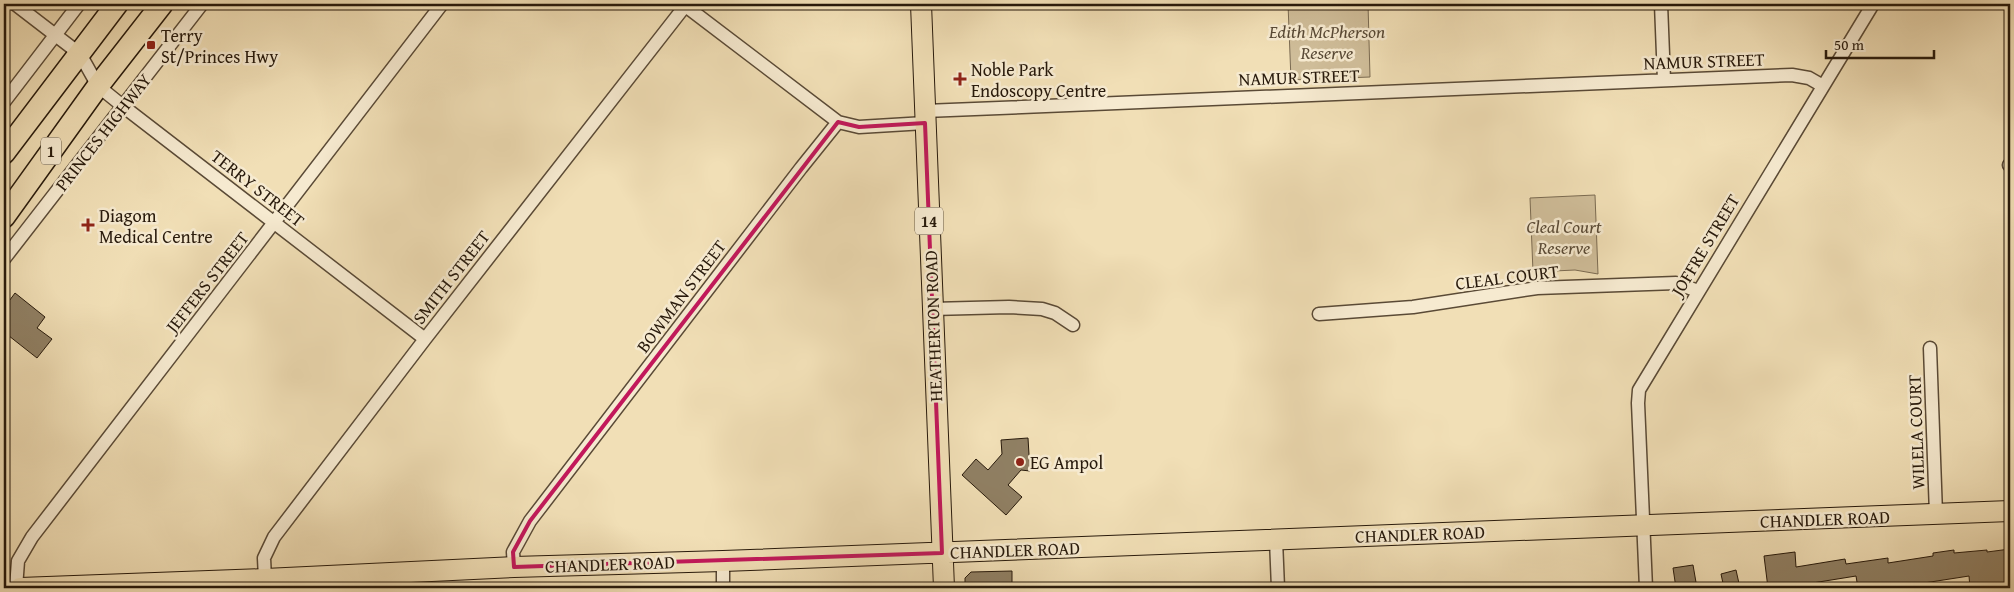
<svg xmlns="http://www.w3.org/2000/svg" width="2014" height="592" font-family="'Gentium Book Plus',serif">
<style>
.green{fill:#cfbd99;stroke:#7b6b52}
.building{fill:#908064;stroke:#27190b}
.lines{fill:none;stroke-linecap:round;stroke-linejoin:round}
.minor-casing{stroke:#5a4a36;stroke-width:15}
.primary-casing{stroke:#27190b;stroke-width:22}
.trunk-casing{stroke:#27190b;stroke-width:24}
.minor{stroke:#f6ead0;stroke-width:12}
.primary{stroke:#f1dfb6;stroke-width:20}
.trunk{stroke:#f1dfb6;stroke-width:21}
.marked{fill:none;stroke:#c2185b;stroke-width:4;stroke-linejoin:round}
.poi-dot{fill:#8f2418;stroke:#f6ead0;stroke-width:2}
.labels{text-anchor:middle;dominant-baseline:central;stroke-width:5;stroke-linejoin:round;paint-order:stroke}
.shield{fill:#f6ead0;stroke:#655846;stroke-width:1}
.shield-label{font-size:16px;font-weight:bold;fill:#27190b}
.park-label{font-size:18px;font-style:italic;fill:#594a36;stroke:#f6ead0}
.poi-label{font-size:18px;fill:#27190b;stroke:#f6ead0;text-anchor:start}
.street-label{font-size:18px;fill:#27190b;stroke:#f6ead0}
</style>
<rect width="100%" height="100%" fill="#f1dfb6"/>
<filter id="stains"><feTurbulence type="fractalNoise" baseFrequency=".004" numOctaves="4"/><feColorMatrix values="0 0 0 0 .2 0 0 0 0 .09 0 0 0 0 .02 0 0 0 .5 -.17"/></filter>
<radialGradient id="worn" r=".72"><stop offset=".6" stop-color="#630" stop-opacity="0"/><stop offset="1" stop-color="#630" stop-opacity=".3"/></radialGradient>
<path class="green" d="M1288 4H1368L1370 77 1291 80Z
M1595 195 1598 274 1575 270 1533 272 1530 198Z"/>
<path class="building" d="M15 293 45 317 37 328 52 339 37 358 4 332V308Z
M1028 438 1030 471 1021 470 1008 485 1022 497 1006 515 962 475 976 459 988 470 1002 454 1001 440Z
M2010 549V582L1990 585 1991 588H1970L1969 576 1924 583 1925 588H1858L1856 576 1800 585V588H1768L1764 556 1795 552 1796 567 1845 559 1846 564 1888 558V563L1933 556V553L1954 550V553L1987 550V552Z
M1693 565 1697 588H1676L1673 568Z
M1736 570 1740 588H1724L1721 574Z
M1012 571V588H965V578L971 572Z"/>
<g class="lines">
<defs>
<path id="minor" d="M15 4 80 54 98 86 124 107 425 339
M683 4 838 122 859 127 925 123
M1661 4 1664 80
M4 102 79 4
M925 111 1792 75 1809 78 1823 86
M2009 165H2010
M4 259 202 4
M932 309 1009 307 1042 309 1055 313 1073 325
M1319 314 1413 307 1537 288 1676 283 1698 291
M1930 348 1936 514
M1276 540 1278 588
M514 567 513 552 530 521 801 168 838 122
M265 579 264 558 274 537 425 339 685 6
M16 588 18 561 32 537 442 4
M723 588V561
M1646 588 1638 403 1639 390 1873 4"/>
<path id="primary" d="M921 4 944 588
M20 588 265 579 514 567 723 561 2010 511"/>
<path id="trunk" d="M4 153 117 4
M4 217 98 86 162 4"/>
</defs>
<use href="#minor" class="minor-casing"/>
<use href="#primary" class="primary-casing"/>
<use href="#trunk" class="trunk-casing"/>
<use href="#minor" class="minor"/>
<use href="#primary" class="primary"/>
<use href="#trunk" class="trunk"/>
</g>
<path class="marked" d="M838 122 859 127 925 123 942 553 514 567 513 552 530 521Z"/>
<g class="poi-dot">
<rect x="146" y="40" width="10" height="10" rx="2.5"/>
<path d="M957.5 71.5h5v5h5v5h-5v5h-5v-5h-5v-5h5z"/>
<path d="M85.5 217.5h5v5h5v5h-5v5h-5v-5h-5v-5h5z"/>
<circle cx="1020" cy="462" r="5"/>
</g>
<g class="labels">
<g class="shield">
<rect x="41" y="137.5" width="20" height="27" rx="4"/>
<rect x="915" y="207.5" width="28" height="27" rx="4"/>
</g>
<g class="shield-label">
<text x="51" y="151">1</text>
<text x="929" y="221">14</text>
</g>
<g class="park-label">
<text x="1327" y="31">Edith McPherson<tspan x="1327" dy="21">Reserve</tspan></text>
<text x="1564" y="226">Cleal Court<tspan x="1564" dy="21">Reserve</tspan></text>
</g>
<g class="poi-label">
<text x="161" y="35">Terry<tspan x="161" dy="21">St/Princes Hwy</tspan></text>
<text x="971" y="69">Noble Park<tspan x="971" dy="21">Endoscopy Centre</tspan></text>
<text x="99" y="215">Diagom<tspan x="99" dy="21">Medical Centre</tspan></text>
<text x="1030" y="462">EG Ampol</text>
</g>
<g class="street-label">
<text transform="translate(1704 61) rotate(-2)">NAMUR STREET</text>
<text transform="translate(1299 77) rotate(-2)">NAMUR STREET</text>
<text transform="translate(103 132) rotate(-52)">PRINCES HIGHWAY</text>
<text transform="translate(258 188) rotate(38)">TERRY STREET</text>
<text transform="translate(1705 245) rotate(-59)">JOFFRE STREET</text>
<text transform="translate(451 277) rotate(-52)">SMITH STREET</text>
<text transform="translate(1507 277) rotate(-7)">CLEAL COURT</text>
<text transform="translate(207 282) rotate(-52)">JEFFERS STREET</text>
<text transform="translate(681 296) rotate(-53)">BOWMAN STREET</text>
<text transform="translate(933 326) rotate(-92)">HEATHERTON ROAD</text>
<text transform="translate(1916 432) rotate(-92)">WILELA COURT</text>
<text transform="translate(1825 519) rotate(-2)">CHANDLER ROAD</text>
<text transform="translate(1420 534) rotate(-2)">CHANDLER ROAD</text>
<text transform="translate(1015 550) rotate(-2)">CHANDLER ROAD</text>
<text transform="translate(610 564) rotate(-2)">CHANDLER ROAD</text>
</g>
</g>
<rect width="2014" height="592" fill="none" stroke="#f1dfb6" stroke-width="20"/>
<rect x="5" y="5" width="2004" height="582" fill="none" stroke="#27190b" stroke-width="2.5"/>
<rect x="10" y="10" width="1994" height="572" fill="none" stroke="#27190b"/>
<path d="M1826 50v8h108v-8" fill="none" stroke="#27190b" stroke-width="2.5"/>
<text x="1834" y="50" font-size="15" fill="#27190b" stroke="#f6ead0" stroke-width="4" paint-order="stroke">50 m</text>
<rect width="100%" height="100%" filter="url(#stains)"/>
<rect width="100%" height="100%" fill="url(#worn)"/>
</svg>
